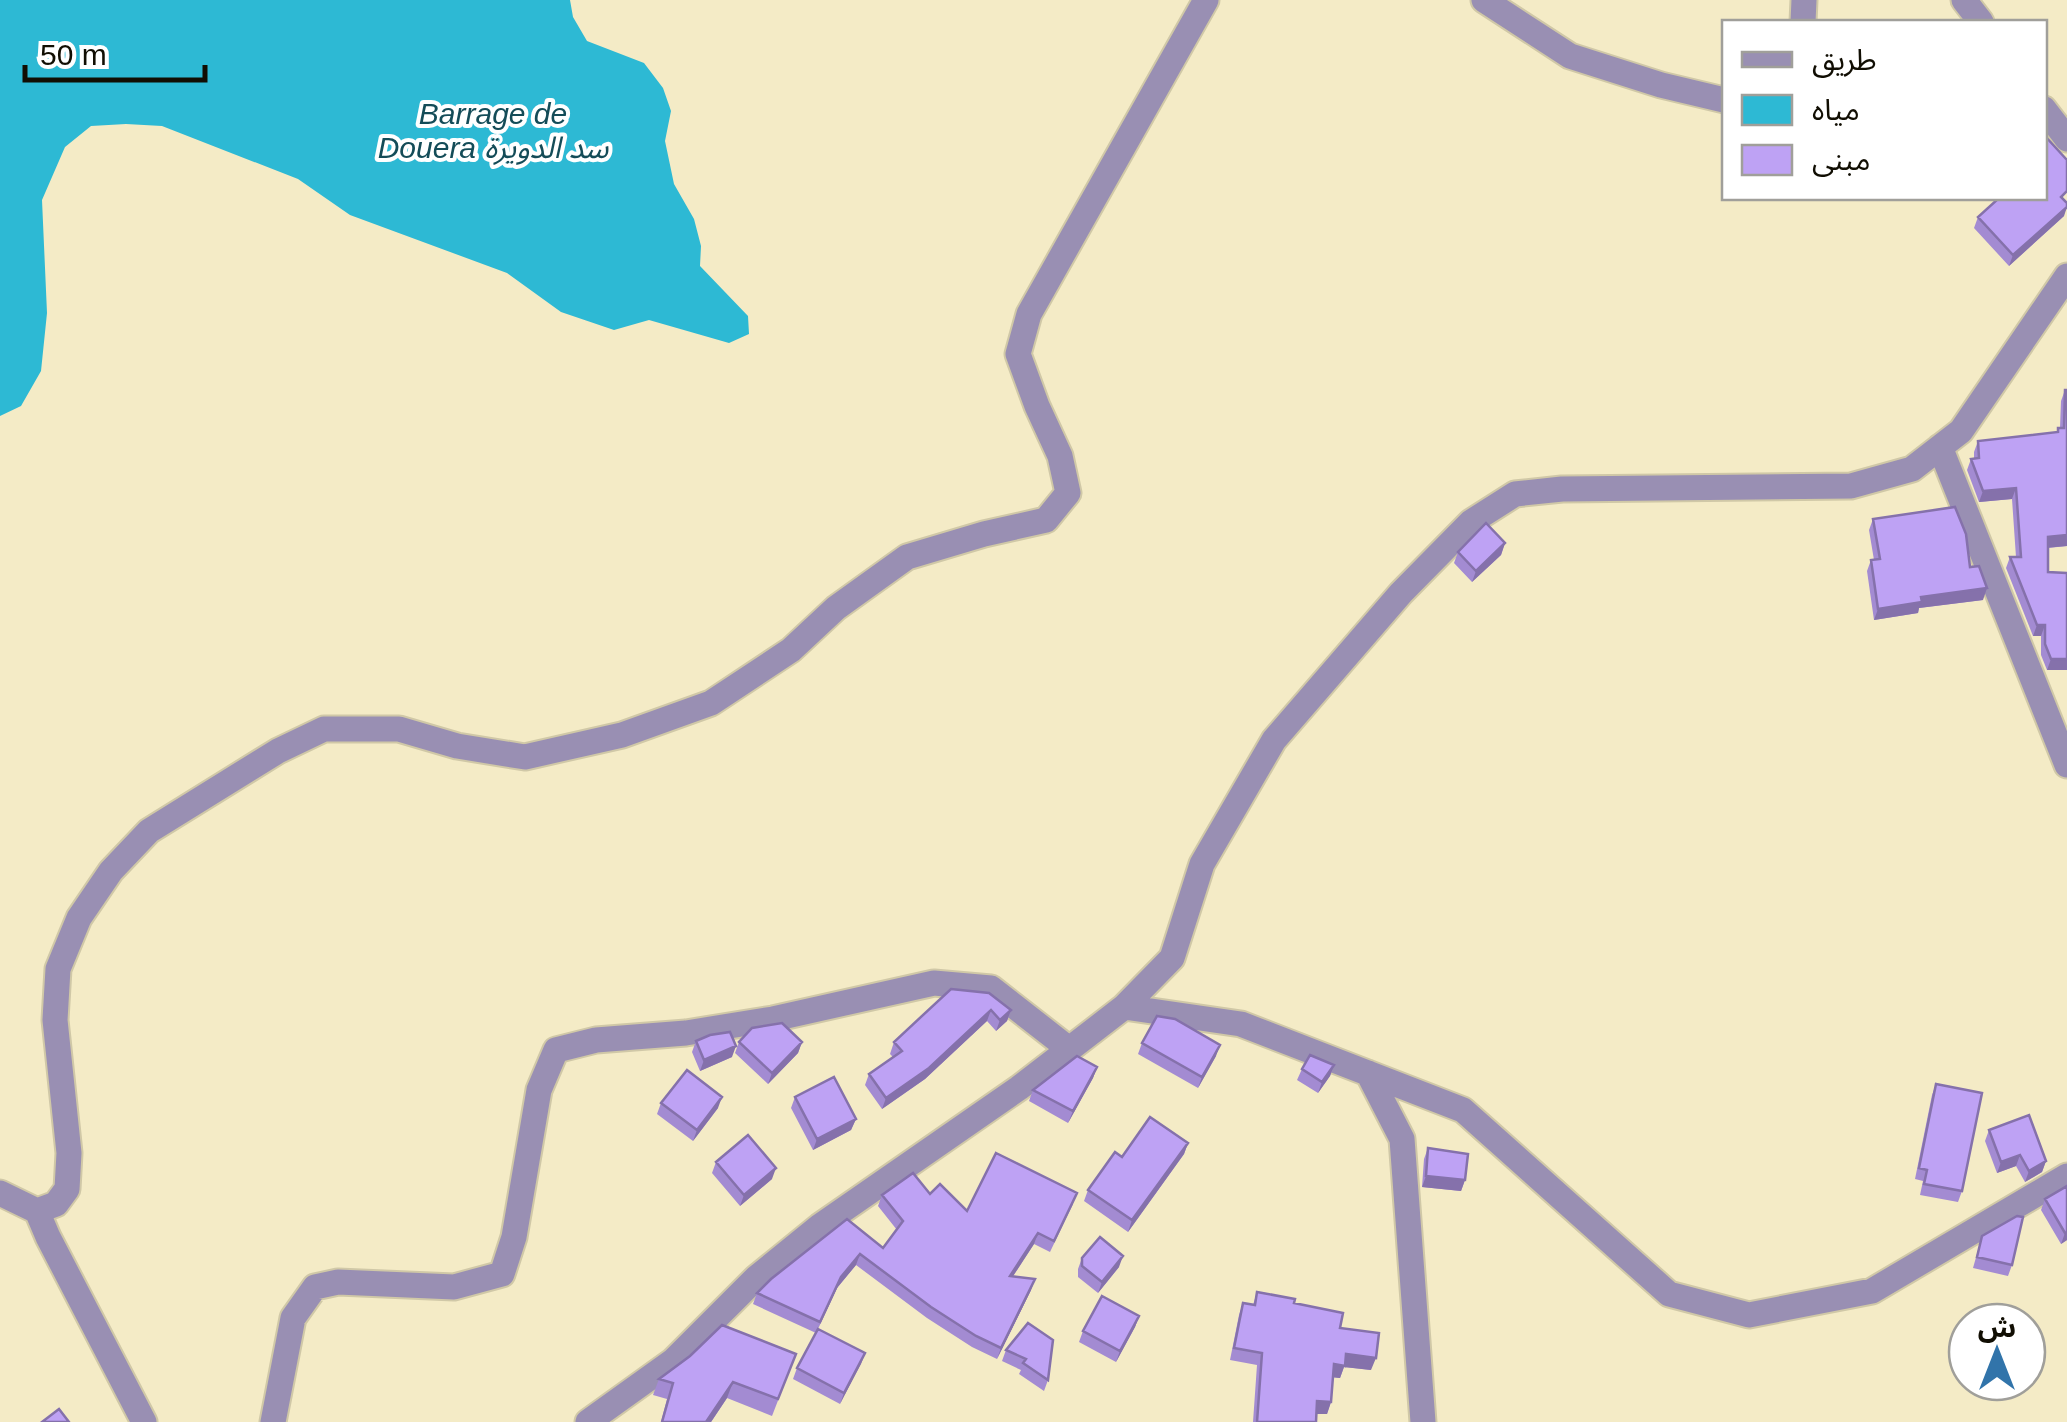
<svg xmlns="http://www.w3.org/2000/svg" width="2067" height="1422" font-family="Arial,'Noto Sans Arabic',sans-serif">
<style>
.water{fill:#2db9d4}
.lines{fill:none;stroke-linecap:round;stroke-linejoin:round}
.minor-casing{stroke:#d0c8a7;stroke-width:29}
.minor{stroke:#998fb3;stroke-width:25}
.wall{fill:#a38bd2}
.shaded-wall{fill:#8571ab}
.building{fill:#bea2f4;stroke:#8571ab;stroke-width:2.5}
.labels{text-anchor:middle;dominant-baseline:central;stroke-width:8;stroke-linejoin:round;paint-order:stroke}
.water-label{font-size:30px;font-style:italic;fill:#144c58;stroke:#fff}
</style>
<rect width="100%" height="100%" fill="#f4ebc6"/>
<path class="water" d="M0 0H570L573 17 587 41 644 63 663 88 671 111 665 141 674 184 694 219 701 246 700 266 748 316 749 334 729 343 649 320 614 330 561 312 507 273 350 215 298 179 162 126 126 124 91 126 65 147 42 200 47 313 41 371 21 406 0 416Z"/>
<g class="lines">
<defs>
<path id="minor" d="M1484 0 1570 56 1661 85 1724 100
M1964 0 1981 22
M1803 22 1804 0
M2044 109 2067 139
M1940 447 2067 765
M1124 1007 1241 1024 1463 1110 1669 1294 1749 1315 1872 1291 2067 1176
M1368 1073 1402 1139 1423 1422
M0 1193 37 1211 56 1204 67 1189 69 1153 55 1020 58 969 79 918 111 871 149 831 278 751 324 729H399L457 746 525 757 622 735 711 703 791 650 836 608 907 557 984 534 1046 520 1068 493 1060 456 1037 406 1018 354 1029 314 1206 0
M37 1211 48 1237 144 1422
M273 1422 293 1318 315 1287 338 1282 454 1287 502 1274 514 1237 539 1090 556 1050 596 1040 686 1033 773 1019 934 983 991 988 1069 1049
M588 1422 673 1361 756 1278 820 1226 1019 1088 1124 1007 1172 958 1202 864 1274 740 1401 593 1471 522 1515 494 1562 489 1851 486 1912 469 1961 431 2067 276"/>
</defs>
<use href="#minor" class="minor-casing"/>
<use href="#minor" class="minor"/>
</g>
<path class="wall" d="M2065 201 2064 216 2009 266 1974 228 1978 217Z
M2065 390 2067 546 2048 548V572L2067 573V670H2047L2041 655V636H2033L2006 568 2010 557H2016L2012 499 1979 502 1967 470 1971 459 1974 458V452L1978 441 2057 432 2058 428H2060L2061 401Z
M1873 519 1970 567 1983 600 1919 608 1918 613 1874 620 1867 571 1871 560H1874L1869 530Z
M1505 543 1501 555 1472 582 1454 563 1458 552Z
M951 989 1011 1010 1007 1021 996 1031 987 1021 925 1079 882 1109 865 1085 869 1074 893 1057 890 1054 894 1042Z
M696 1041 732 1057 700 1071 692 1052Z
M739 1042H802L798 1053 768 1084 735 1053Z
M1142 1043 1216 1056 1198 1088 1138 1054Z
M1334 1065 1330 1076 1318 1093 1297 1080 1302 1069Z
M1097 1067 1093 1078 1068 1123 1029 1101 1033 1090Z
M1936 1084 1962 1191 1958 1202 1920 1195 1923 1181 1915 1179 1932 1095Z
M795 1097 856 1119 851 1130 813 1150 791 1108Z
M661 1103 718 1108 693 1141 657 1114Z
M1989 1130 2046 1161 2042 1172 2025 1182 2016 1166 1997 1173 1985 1141Z
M1188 1143 1184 1154 1128 1232 1084 1201 1088 1190 1122 1157Z
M1428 1148 1465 1180 1461 1191 1422 1187 1424 1159Z
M716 1162 772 1179 740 1206 712 1173Z
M2067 1186V1240L2061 1244 2041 1210 2045 1199Z
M930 1194 967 1211 1073 1204 1050 1252 1034 1244 1013 1276 1031 1290 997 1359 972 1347 927 1318 856 1265 837 1288 816 1333 753 1304 757 1293 771 1279 883 1248 897 1230 878 1206 882 1195Z
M1982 1236 2012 1265 2008 1276 1973 1268Z
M1082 1258 1119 1267 1098 1293 1078 1277V1269Z
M1257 1292 1294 1303 1340 1328 1371 1370 1344 1367 1340 1378 1333 1377 1331 1402 1327 1414H1316V1422H1253L1257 1365 1230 1360 1239 1315 1243 1303 1253 1305Z
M1139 1316 1135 1327 1116 1362 1079 1342 1083 1331Z
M1028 1323 1048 1380 1044 1391 1019 1374 1021 1370 1002 1361 1006 1350Z
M865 1353 840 1404 793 1379 797 1368Z
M796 1354 772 1416 727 1398 711 1422H661L667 1399 653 1395 659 1379Z"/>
<path class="shaded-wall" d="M2067 207 2064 216 2009 266 2013 255Z
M2016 488 2012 499 1979 502 1983 491Z
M2067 535V546L2044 548 2048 537Z
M1505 543 1501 555 1472 582 1476 571Z
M1987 588 1983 600 1919 608 1918 613 1874 620 1878 609 1921 597Z
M2037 625H2045L2041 636H2033Z
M2051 659H2067V670H2047Z
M991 1010 987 1021 925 1079 882 1109 886 1098Z
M1011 1010 1007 1021 996 1031 1000 1020Z
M802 1042 798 1053 768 1084 772 1073Z
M1220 1045 1216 1056 1198 1088 1202 1077Z
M736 1046 732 1057 700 1071 704 1060Z
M1334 1065 1330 1076 1318 1093 1322 1082Z
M1097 1067 1093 1078 1068 1123 1073 1111Z
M722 1097 718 1108 693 1141 697 1130Z
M856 1119 851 1130 813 1150 817 1139Z
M1188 1143 1184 1154 1128 1232 1132 1220Z
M2020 1155 2016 1166 1997 1173 2001 1162Z
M2046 1161 2042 1172 2025 1182 2029 1171Z
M776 1168 772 1179 740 1206 744 1195Z
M1426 1176 1465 1180 1461 1191 1422 1187Z
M2067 1232V1240L2061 1244 2065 1233Z
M1038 1233 1034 1244 1006 1287 1010 1276Z
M860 1254 856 1265 837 1288 816 1333 841 1277Z
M1123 1256 1119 1267 1098 1293 1102 1282Z
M1035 1279 1031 1290 997 1359 1001 1348Z
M1139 1316 1135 1327 1116 1362 1120 1351Z
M865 1353 861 1364 840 1404 844 1393Z
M1346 1354 1376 1358 1371 1370 1344 1367 1340 1378 1329 1377 1334 1364Z
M733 1382 727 1398 711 1422H706Z
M1317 1401 1331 1402 1327 1414H1313Z"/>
<path class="building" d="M2044 135 2067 160V191L2061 197 2067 203V207L2013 255 1978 217 1999 198H2044Z
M2065 390H2067V535L2048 537V572L2067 573V659H2051L2045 644V625H2037L2010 557H2021L2016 488 1983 491 1971 459 1979 458 1978 441 2058 432V428H2064Z
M1955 507 1966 534 1970 567 1979 566 1987 588 1921 597 1922 602 1878 609 1871 560 1880 559 1873 519Z
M1486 523 1505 543 1476 571 1458 552Z
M951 989 989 993 1011 1010 1000 1020 991 1010 929 1068 886 1098 869 1074 902 1051 894 1042Z
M1157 1016 1175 1019 1220 1045 1202 1077 1142 1043Z
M782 1023 802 1042 772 1073 739 1042 752 1028Z
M730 1032 736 1046 704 1060 696 1041 710 1035Z
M1310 1055 1334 1065 1322 1082 1302 1069Z
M1077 1056 1097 1067 1073 1111 1033 1090Z
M687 1070 722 1097 697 1130 661 1103Z
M834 1077 856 1119 817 1139 795 1097Z
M1936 1084 1982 1093 1962 1191 1924 1184 1927 1170 1919 1168Z
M2029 1115 2046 1161 2029 1171 2020 1155 2001 1162 1989 1130Z
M1150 1117 1188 1143 1132 1220 1088 1190 1115 1152 1122 1157Z
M748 1135 776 1168 744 1195 716 1162Z
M1428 1148 1468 1154 1465 1180 1426 1176Z
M996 1153 1077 1193 1054 1241 1038 1233 1010 1276 1035 1279 1001 1348 976 1336 931 1307 860 1254 841 1277 820 1322 757 1293 771 1279 847 1219 883 1248 903 1221 882 1195 913 1173 930 1194 940 1184 967 1211Z
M2067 1186V1232L2065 1233 2045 1199Z
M2017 1216 2023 1217 2012 1265 1977 1257 1982 1236Z
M1100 1237 1123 1256 1102 1282 1082 1266V1258Z
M1257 1292 1295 1299 1294 1303 1343 1313 1340 1328 1379 1333 1376 1358 1346 1354 1345 1366 1334 1364 1331 1402 1317 1401 1316 1422H1257L1262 1353 1234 1348 1243 1303 1255 1305Z
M1102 1296 1139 1316 1120 1351 1083 1331Z
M1028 1323 1053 1340 1048 1380 1023 1363 1026 1359 1006 1350Z
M722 1325 796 1354 778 1399 733 1382 706 1422H662L673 1383 659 1379 690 1356Z
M818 1329 865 1353 844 1393 797 1368Z
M59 1409 69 1422H42Z"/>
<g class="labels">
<g class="water-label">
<text x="493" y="113">Barrage de<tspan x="493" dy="34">Douera سد الدويرة</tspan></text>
</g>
</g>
<rect x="1722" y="20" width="325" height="180" fill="#ffffff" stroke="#a09f9a" stroke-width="2.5"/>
<rect x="1742" y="52" width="50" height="15" fill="#998fb3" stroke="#a09f9a" stroke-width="2.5"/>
<text x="1812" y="70" font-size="30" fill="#110e03">طريق</text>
<rect x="1742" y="95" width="50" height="30" fill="#2db9d4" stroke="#a09f9a" stroke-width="2.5"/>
<text x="1812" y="120" font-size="30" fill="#110e03">مياه</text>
<rect x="1742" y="145" width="50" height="30" fill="#bea2f4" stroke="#a09f9a" stroke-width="2.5"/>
<text x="1812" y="170" font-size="30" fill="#110e03">مبنى</text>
<g transform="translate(1997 1352)"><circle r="48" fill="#ffffff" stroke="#a09f9a" stroke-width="2.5"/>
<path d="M0-8L18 38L0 25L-18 38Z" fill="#3174aa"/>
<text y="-15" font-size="28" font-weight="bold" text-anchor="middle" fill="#110e03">ش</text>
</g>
<path d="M25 65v15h180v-15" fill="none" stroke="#110e03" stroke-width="5"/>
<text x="40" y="65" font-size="30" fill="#110e03" stroke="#ffffff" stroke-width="8" paint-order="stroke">50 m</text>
</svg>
